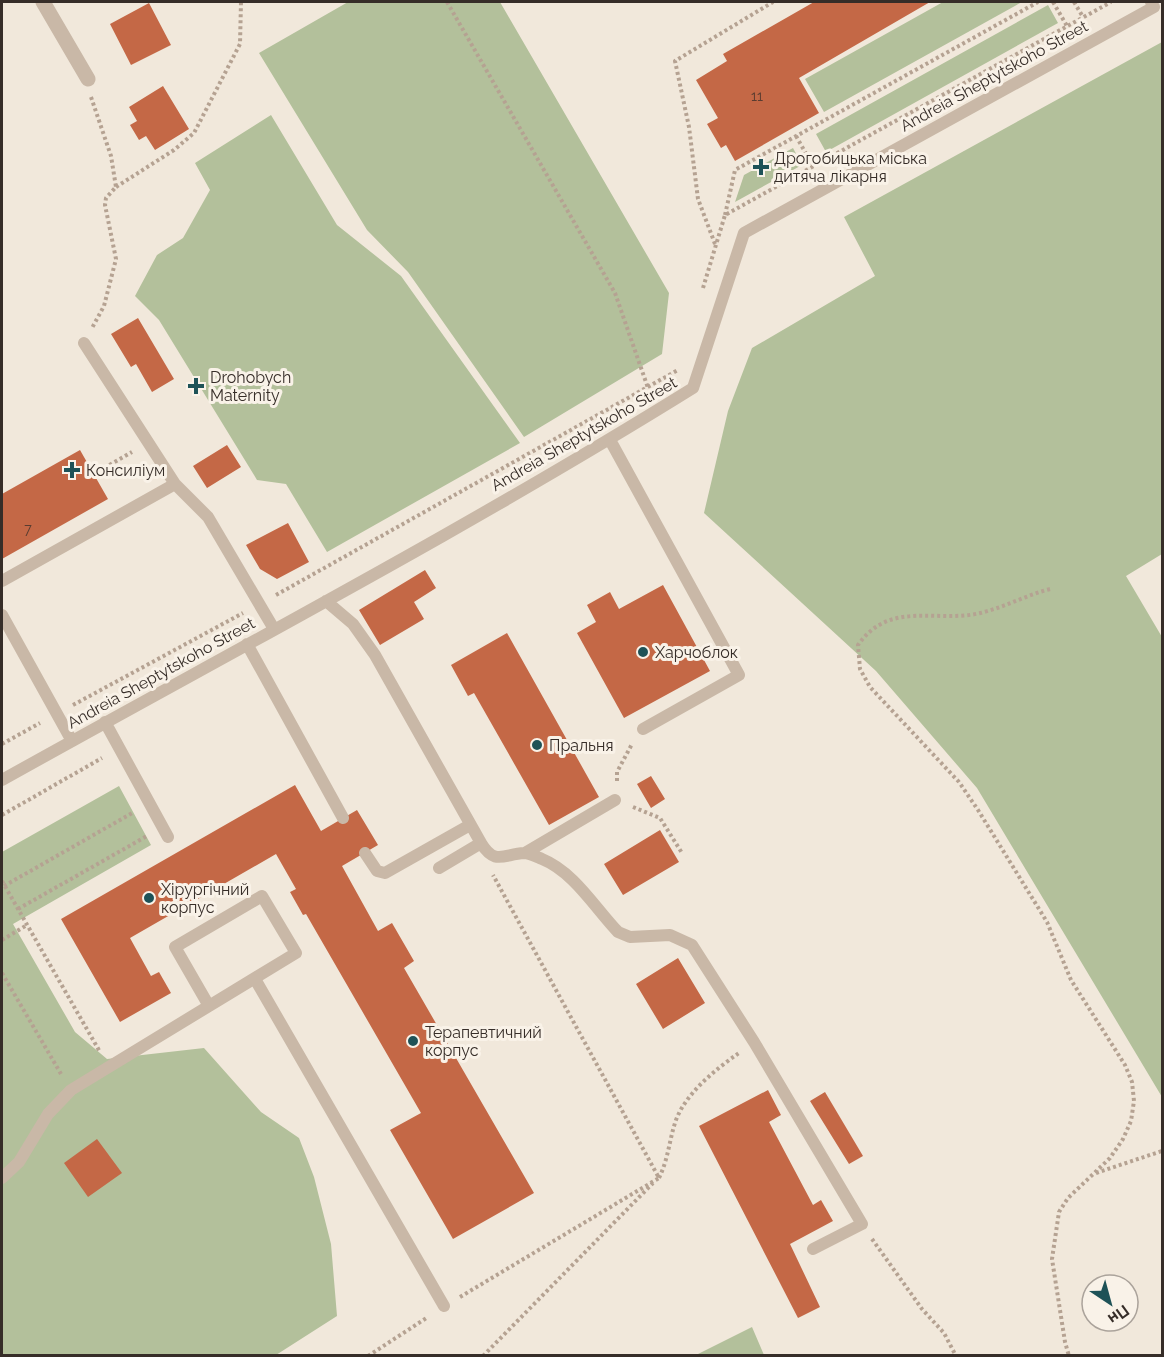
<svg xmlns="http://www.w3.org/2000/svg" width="1164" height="1357" font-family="Raleway,sans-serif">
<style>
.green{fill:#b3c09b}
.building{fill:#c46846}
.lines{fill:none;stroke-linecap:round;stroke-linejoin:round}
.path{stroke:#b5a292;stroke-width:4;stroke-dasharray:3 3;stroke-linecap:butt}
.lane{stroke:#c9b8a7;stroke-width:12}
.street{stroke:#c9b8a7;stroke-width:15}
.poi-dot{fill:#1e5257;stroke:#f9f2e8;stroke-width:2}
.labels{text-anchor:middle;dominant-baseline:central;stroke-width:6;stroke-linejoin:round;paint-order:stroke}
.number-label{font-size:14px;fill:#5a3c30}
.street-label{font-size:16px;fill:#362d28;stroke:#f9f2e8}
.poi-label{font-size:16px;fill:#362d28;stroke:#f9f2e8;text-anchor:start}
</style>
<rect width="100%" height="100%" fill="#f1e8db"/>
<path class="green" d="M348 2H500L669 293 662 354 524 437 408 272 367 230 259 53Z
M943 2H1022L824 112 805 79Z
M1048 5 1058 23 826 152 816 134Z
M1162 42V554L1126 576 1162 637V1097L977 788 876 671 704 513 728 411 752 348 875 276 844 217Z
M271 115 337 225 401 276 520 443 327 552 286 484 257 480 159 320 135 296 157 255 183 238 210 190 195 163Z
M793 148 802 165 735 202 744 175Z
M119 786 151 845 13 924 75 1032 107 1059 204 1048 261 1112 299 1138 314 1177 331 1244 337 1316 276 1355H2V852Z
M752 1327 764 1355H696Z"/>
<path class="building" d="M814 2H930L799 78 819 113 735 161 726 145 721 148 707 124 718 118 696 80 727 61 723 54Z
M149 3 171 45 131 65 110 24Z
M163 86 189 129 155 150 146 136 139 140 130 125 137 121 129 107Z
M138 318 174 379 152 392 136 364 131 367 111 334Z
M227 445 241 467 207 488 193 466Z
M80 450 108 499 2 559V494Z
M288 523 309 562 277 579 260 569 246 545Z
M425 570 436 588 414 602 424 619 380 645 359 610Z
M663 585 710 671 624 718 577 633 596 622 587 605 610 592 619 609Z
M507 633 599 797 549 825 474 693 468 696 451 665Z
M651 776 665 799 651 808 637 784Z
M295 785 321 831 357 810 378 845 342 866 378 931 392 923 414 961 404 968 534 1193 453 1239 390 1130 421 1113 306 914 303 915 290 892 296 889 276 854 130 938 151 976 159 972 171 993 120 1022 61 919Z
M660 830 679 862 623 895 604 864Z
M678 958 705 1003 663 1029 636 984Z
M768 1090 781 1115 769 1122 813 1205 821 1200 833 1221 790 1244 820 1307 798 1318 699 1126Z
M825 1092 863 1156 849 1164 810 1101Z
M97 1139 122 1173 88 1197 64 1163Z"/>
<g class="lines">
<path class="path" d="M447 2 615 293 648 388
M1053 2 1067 26
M1074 2 1083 17
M91 97 111 156 116 187 106 198 105 205 116 259 104 306 92 328
M796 136 813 166
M116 187 174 150 194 133 240 44 241 2
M725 215 735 170 1038 2
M715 244 698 199 689 127 675 61 773 2
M703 288 725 215 1111 2
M99 471 132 452
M1050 589C1027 595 1007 606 984 612 940 625 891 598 858 645L860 669 870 687 959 782 978 810 1047 922 1071 980 1125 1065 1132 1082 1134 1101 1131 1121 1123 1139 1110 1158 1068 1198 1059 1212 1052 1259 1065 1342 1069 1356
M276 595 678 370
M73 705 243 613
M2 744 40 723
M617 781V772L632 744
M633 807 660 818 682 853
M2 815 102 758
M2 881 100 1052
M4 886 134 812
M18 909 147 836
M2 940 27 925
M2 973 61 1074
M1096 1173 1162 1151
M659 1178C669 1157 669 1140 676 1120 686 1093 716 1069 739 1053
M872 1239 922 1309 944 1333 956 1356
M460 1297 659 1178 493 875
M368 1356 428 1317
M483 1356 653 1183"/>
<path class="lane" d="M84 343 175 484 208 517 274 629
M610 440 739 675 643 729
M2 581 175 484
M326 601 353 624 375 655 481 843 439 868
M2 615 72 741
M247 644 343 818
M105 722 168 837
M2 780C233 651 468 528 693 388L744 233 1154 7 1151 2
M481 843C495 866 504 854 524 853 529 853 537 857 542 859 574 872 595 908 618 932L630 937 670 935 692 945 754 1042 862 1224 813 1249
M365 853 377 871 385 873 470 825
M525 853 615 800
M255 979 444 1306
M2 1178 19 1162 48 1114 71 1090 296 953 262 896 175 947 209 1006"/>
<path class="street" d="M43 2 88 79"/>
</g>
<g class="poi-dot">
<path d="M758 158h6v6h6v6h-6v6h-6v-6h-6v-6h6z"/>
<path d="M193 377h6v6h6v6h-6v6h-6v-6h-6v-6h6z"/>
<path d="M69 461h6v6h6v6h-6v6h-6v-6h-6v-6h6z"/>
<circle cx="643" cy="652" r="6"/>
<circle cx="537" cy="745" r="6"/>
<circle cx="149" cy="898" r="6"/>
<circle cx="413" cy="1041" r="6"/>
</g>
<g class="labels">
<g class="number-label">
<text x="757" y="96">11</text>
<text x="28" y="529">7</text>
</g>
<g class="street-label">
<text transform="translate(994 76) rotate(-29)">Andreia Sheptytskoho Street</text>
<text transform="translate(584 434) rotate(-30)">Andreia Sheptytskoho Street</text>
<text transform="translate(161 673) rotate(-29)">Andreia Sheptytskoho Street</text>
</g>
<g class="poi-label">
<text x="774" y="158">Дрогобицька міська<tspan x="774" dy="18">дитяча лікарня</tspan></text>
<text x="210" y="377">Drohobych<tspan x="210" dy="18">Maternity</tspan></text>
<text x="86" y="470">Консиліум</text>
<text x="655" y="652">Харчоблок</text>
<text x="549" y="745">Пральня</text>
<text x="161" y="889">Хірургічний<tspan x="161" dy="18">корпус</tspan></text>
<text x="425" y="1032">Терапевтичний<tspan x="425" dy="18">корпус</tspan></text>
</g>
</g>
<rect width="1164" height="1357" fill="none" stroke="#362d28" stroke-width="6"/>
<g transform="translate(1110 1303) rotate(144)"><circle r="28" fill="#f9f2e8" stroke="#aba39b" stroke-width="1.5"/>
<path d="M0-4.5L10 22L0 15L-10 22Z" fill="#1e5257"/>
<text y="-9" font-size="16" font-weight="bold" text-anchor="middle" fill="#362d28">Пн</text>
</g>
</svg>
